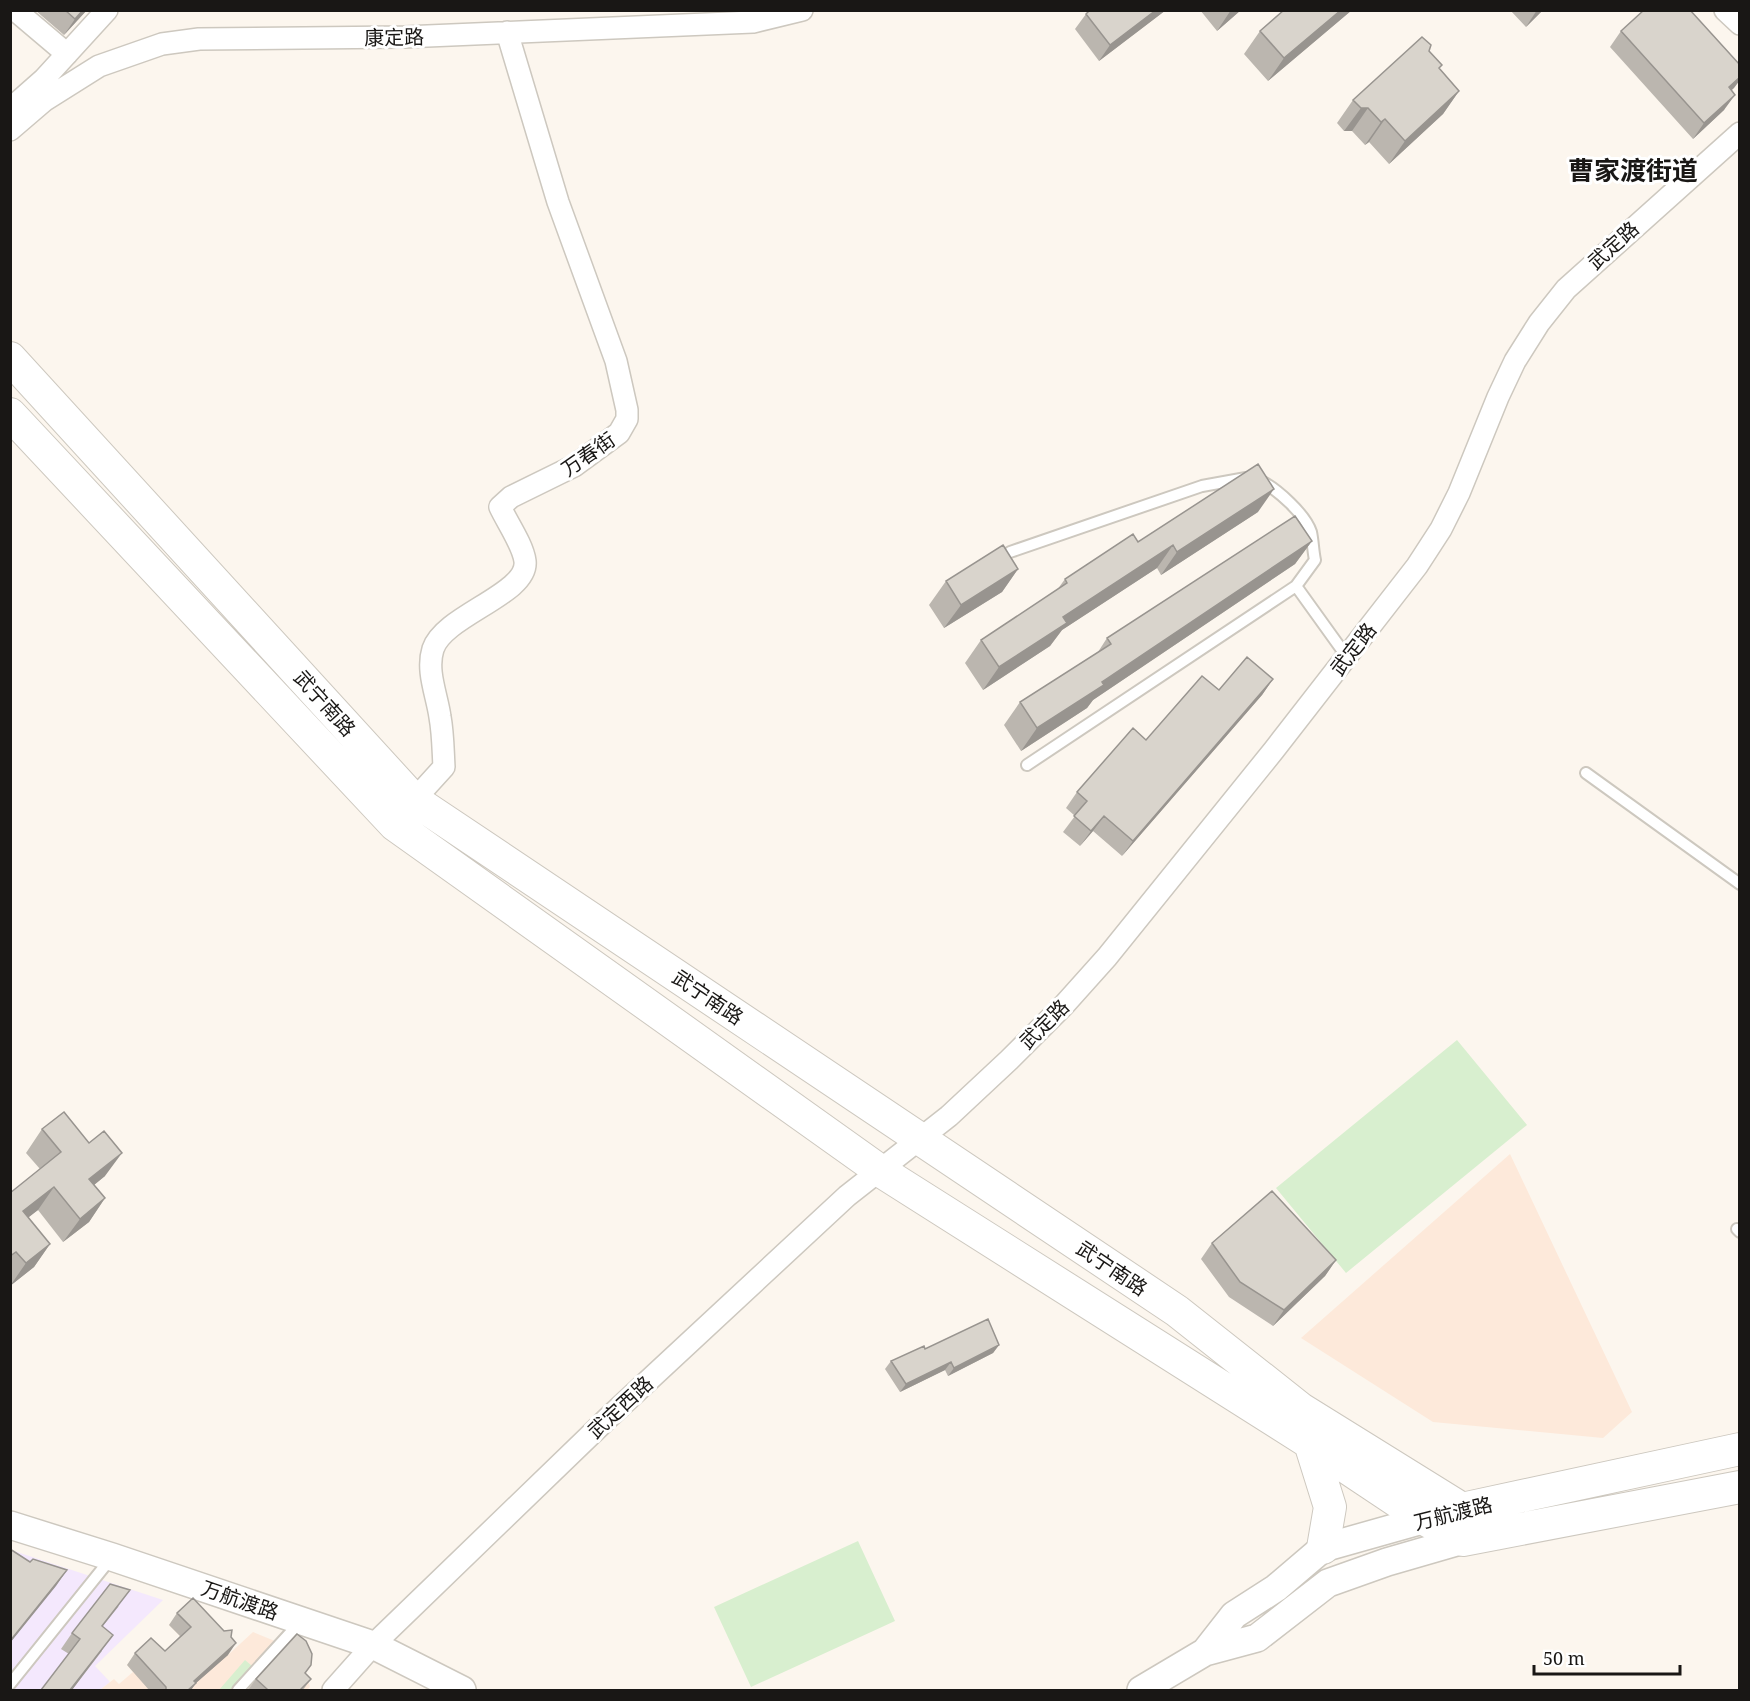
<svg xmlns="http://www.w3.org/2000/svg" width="1750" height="1701" font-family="'Noto Serif','Noto Sans SC',serif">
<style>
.commercial{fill:#f4e8fd}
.education{fill:#fde9da}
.green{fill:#d8efcf}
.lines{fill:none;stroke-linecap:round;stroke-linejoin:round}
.service-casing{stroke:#cdc8bf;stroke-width:14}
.minor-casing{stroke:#cdc8bf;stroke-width:24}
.tertiary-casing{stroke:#cdc8bf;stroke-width:30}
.secondary-casing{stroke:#cdc8bf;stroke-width:34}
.service{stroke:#fff;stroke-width:10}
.minor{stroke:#fff;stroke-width:21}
.tertiary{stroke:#fff;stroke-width:27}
.secondary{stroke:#fff;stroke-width:32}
.wall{fill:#bbb6af}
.shaded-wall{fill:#98948f}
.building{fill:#d9d4cc;stroke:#98948f;stroke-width:1.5}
.labels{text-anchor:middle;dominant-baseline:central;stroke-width:6;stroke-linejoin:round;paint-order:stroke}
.street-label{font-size:20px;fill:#191715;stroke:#fff}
.district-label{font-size:26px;font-weight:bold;fill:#191715;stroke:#fff}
</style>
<rect width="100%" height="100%" fill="#fcf6ee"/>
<path class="commercial" d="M11 1550 163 1600 95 1666 110 1682 100 1690H11Z"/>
<path class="education" d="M1510 1154 1632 1412 1603 1438 1433 1422 1301 1338Z
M185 1610 228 1655 253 1632 292 1648 306 1673 310 1687 307 1690H100L114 1679 119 1684 133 1672 127 1665 143 1650 157 1663 182 1638 169 1625Z"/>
<path class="green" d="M1457 1040 1527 1125 1346 1273 1276 1188Z
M858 1541 895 1621 751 1687 714 1607Z
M245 1660 252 1666 230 1690H219Z"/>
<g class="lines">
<defs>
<path id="service" d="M1010 552 1202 486 1246 478
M1296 586 1347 657
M1027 765 1296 586 1315 560C1313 551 1313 541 1311 532 1305 514 1277 489 1261 481
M1586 773 1740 884
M1737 1229 1740 1232
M10 1684 112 1557
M238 1690 301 1621"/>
<path id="minor" d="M15 10 67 54
M1725 10 1740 24
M10 109 44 79 107 10
M10 130 45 100 99 66 162 44 199 39 404 37 753 22 802 10
M414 800 444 767C443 750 443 733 440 717 437 695 426 671 433 649 444 615 529 594 525 561 523 545 507 522 500 507L511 497 574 466 619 433 627 419V410L616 361 558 202 507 32
M333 1690 373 1645 608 1418 847 1196 949 1116 1009 1060 1064 1005 1107 957 1274 750 1417 566 1441 529 1459 493 1498 397 1515 361 1539 323 1566 289 1740 133"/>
<path id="tertiary" d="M10 1525 112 1557 373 1645 462 1690
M1205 1652 1234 1615 1276 1588 1323 1548 1440 1515
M1141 1690 1205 1652 1257 1638 1328 1583 1387 1562 1463 1540"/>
<path id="secondary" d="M10 358 414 800 1177 1311 1301 1409 1462 1509 1495 1534
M10 414 395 825 879 1170 1310 1443 1424 1519 1463 1540 1740 1487
M1310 1443 1330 1507 1323 1548
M1462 1509 1740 1449"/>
</defs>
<use href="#service" class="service-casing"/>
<use href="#minor" class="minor-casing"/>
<use href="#tertiary" class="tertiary-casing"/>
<use href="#secondary" class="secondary-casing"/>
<use href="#service" class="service"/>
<use href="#minor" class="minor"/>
<use href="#tertiary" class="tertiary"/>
<use href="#secondary" class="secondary"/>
</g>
<path class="wall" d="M35 10H87L64 35Z
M1090 10H1166L1099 61 1075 29 1086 14Z
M1200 10H1241L1217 31Z
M1284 10H1352L1268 81 1244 54 1260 31Z
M1510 10H1543L1526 27Z
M1621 31 1740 65V80L1731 90 1724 110 1693 139 1610 47Z
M1429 51 1439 69 1459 91 1443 114 1389 164 1369 142 1365 145 1352 131H1344L1337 123 1353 100Z
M1258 512 1161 575 1157 568 1062 630 1050 646 983 690 965 663 981 640 1057 590 1065 579 1138 542Z
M1312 541 1295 564 1093 700 1087 708 1021 751 1004 725 1020 702 1098 652 1107 638Z
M1018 569 1002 592 944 628 929 605 946 581Z
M1273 679 1262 695 1122 856 1093 831 1080 846 1063 832 1075 816 1066 808 1077 792 1146 740 1219 690Z
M42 1129 89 1143 105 1176 94 1185 105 1198 89 1222 63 1242 38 1210 28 1217 50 1244 34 1267 10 1286V1193L40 1169 26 1153Z
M1212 1243 1336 1260 1325 1276 1273 1326 1229 1297 1201 1259Z
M999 1345 993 1353 948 1376 945 1370 900 1392 885 1369 891 1361 925 1349Z
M119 1606 102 1627V1651L72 1690H41L69 1654 61 1649 72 1633Z
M177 1613 228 1655 196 1683 191 1690H149L127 1665 135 1653 165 1651 180 1636 169 1625Z
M305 1674 311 1679 303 1690H248L256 1679Z"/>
<path class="shaded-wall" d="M83 10H87L64 35 75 19Z
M1156 10H1166L1099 61 1110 45Z
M1231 10H1241L1217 31Z
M1341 10H1352L1268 81 1284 58Z
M1537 10H1543L1526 27Z
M1740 77V80L1734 88 1718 103 1729 87Z
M1459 91 1443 114 1389 164 1405 141Z
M1735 95 1724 110 1693 139 1704 123Z
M1361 108H1368L1352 131H1344Z
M1385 119 1369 142 1365 145 1381 122Z
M1274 489 1258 512 1161 575 1177 552Z
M1312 541 1295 564 1093 700 1087 708 1021 751 1037 728 1102 682Z
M1173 545 1157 568 1062 630 1050 646 983 690 999 667 1063 617Z
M1018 569 1002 592 944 628 961 605Z
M1273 679 1262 695 1122 856 1133 841Z
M1104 816 1093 831 1080 846 1091 831Z
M122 1153 105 1176 73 1202 89 1179Z
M54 1187 38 1210 10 1232 23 1211Z
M105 1198 89 1222 63 1242 80 1219Z
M50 1244 34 1267 10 1286 26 1263Z
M1336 1260 1325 1276 1273 1326 1284 1310Z
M999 1345 993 1353 948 1376 954 1368Z
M951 1362 945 1370 900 1392 906 1384Z
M67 1570 56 1586 10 1643V1641Z
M113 1635 72 1690H70Z
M236 1643 228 1655 196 1683 191 1690H188L194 1681Z"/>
<path class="building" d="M65 10H83L75 19Z
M1090 10H1156L1110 45 1086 14Z
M1284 10H1341L1284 58 1260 31Z
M1644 10H1690L1740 65V77L1729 87 1735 95 1704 123 1621 31Z
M1422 37 1431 45 1429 51 1442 65 1439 68 1459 91 1405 141 1385 119 1381 122 1368 108H1361L1353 100Z
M1258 464 1274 489 1177 552 1173 545 1063 617 1067 623 999 667 981 640 1067 583 1065 579 1133 534 1138 542Z
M1295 516 1312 541 1102 682 1104 685 1037 728 1020 702 1111 644 1107 638Z
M1003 545 1018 569 961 605 946 581Z
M1247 657 1273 679 1133 841 1104 816 1091 831 1074 816 1087 801 1077 792 1133 728 1146 740 1202 676 1219 690Z
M64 1112 89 1143 104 1131 122 1153 89 1179 105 1198 80 1219 54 1187 23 1211 50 1244 26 1263 16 1252 10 1256V1193L61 1152 42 1129Z
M1272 1191 1336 1260 1284 1310 1240 1282 1212 1243Z
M988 1319 999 1345 954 1368 951 1362 906 1384 891 1361 924 1346 925 1349Z
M10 1549 30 1562 33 1559 67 1570 10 1641Z
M110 1584 130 1590 102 1626 113 1635 70 1690H41L80 1639 72 1633Z
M193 1598 224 1631 232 1630 231 1637 236 1643 194 1681 196 1683 188 1690H166V1687L135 1653 151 1638 165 1651 191 1627 177 1613Z
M297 1634 306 1641 312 1654 311 1665 305 1673 311 1679 300 1690H265L267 1689 256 1679Z"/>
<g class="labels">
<g class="street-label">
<text transform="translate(394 37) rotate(-1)">康定路</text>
<text transform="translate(1613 245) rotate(-42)">武定路</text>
<text transform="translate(588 454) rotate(-35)">万春街</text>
<text transform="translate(1353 649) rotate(-52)">武定路</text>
<text transform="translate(325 703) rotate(48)">武宁南路</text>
<text transform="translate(708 997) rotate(34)">武宁南路</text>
<text transform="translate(1044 1024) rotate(-45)">武定路</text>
<text transform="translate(1112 1268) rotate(34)">武宁南路</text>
<text transform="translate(620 1407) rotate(-43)">武定西路</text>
<text transform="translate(1453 1513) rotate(-14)">万航渡路</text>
<text transform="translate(240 1600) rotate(19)">万航渡路</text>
</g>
<g class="district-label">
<text x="1633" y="170">曹家渡街道</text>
</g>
</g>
<rect width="1750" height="1701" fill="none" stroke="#191715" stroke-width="24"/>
<path d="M1534 1665v9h146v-9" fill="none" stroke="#191715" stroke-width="3"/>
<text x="1543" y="1665" font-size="18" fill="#191715" stroke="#ffffff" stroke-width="4.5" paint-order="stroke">50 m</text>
</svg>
